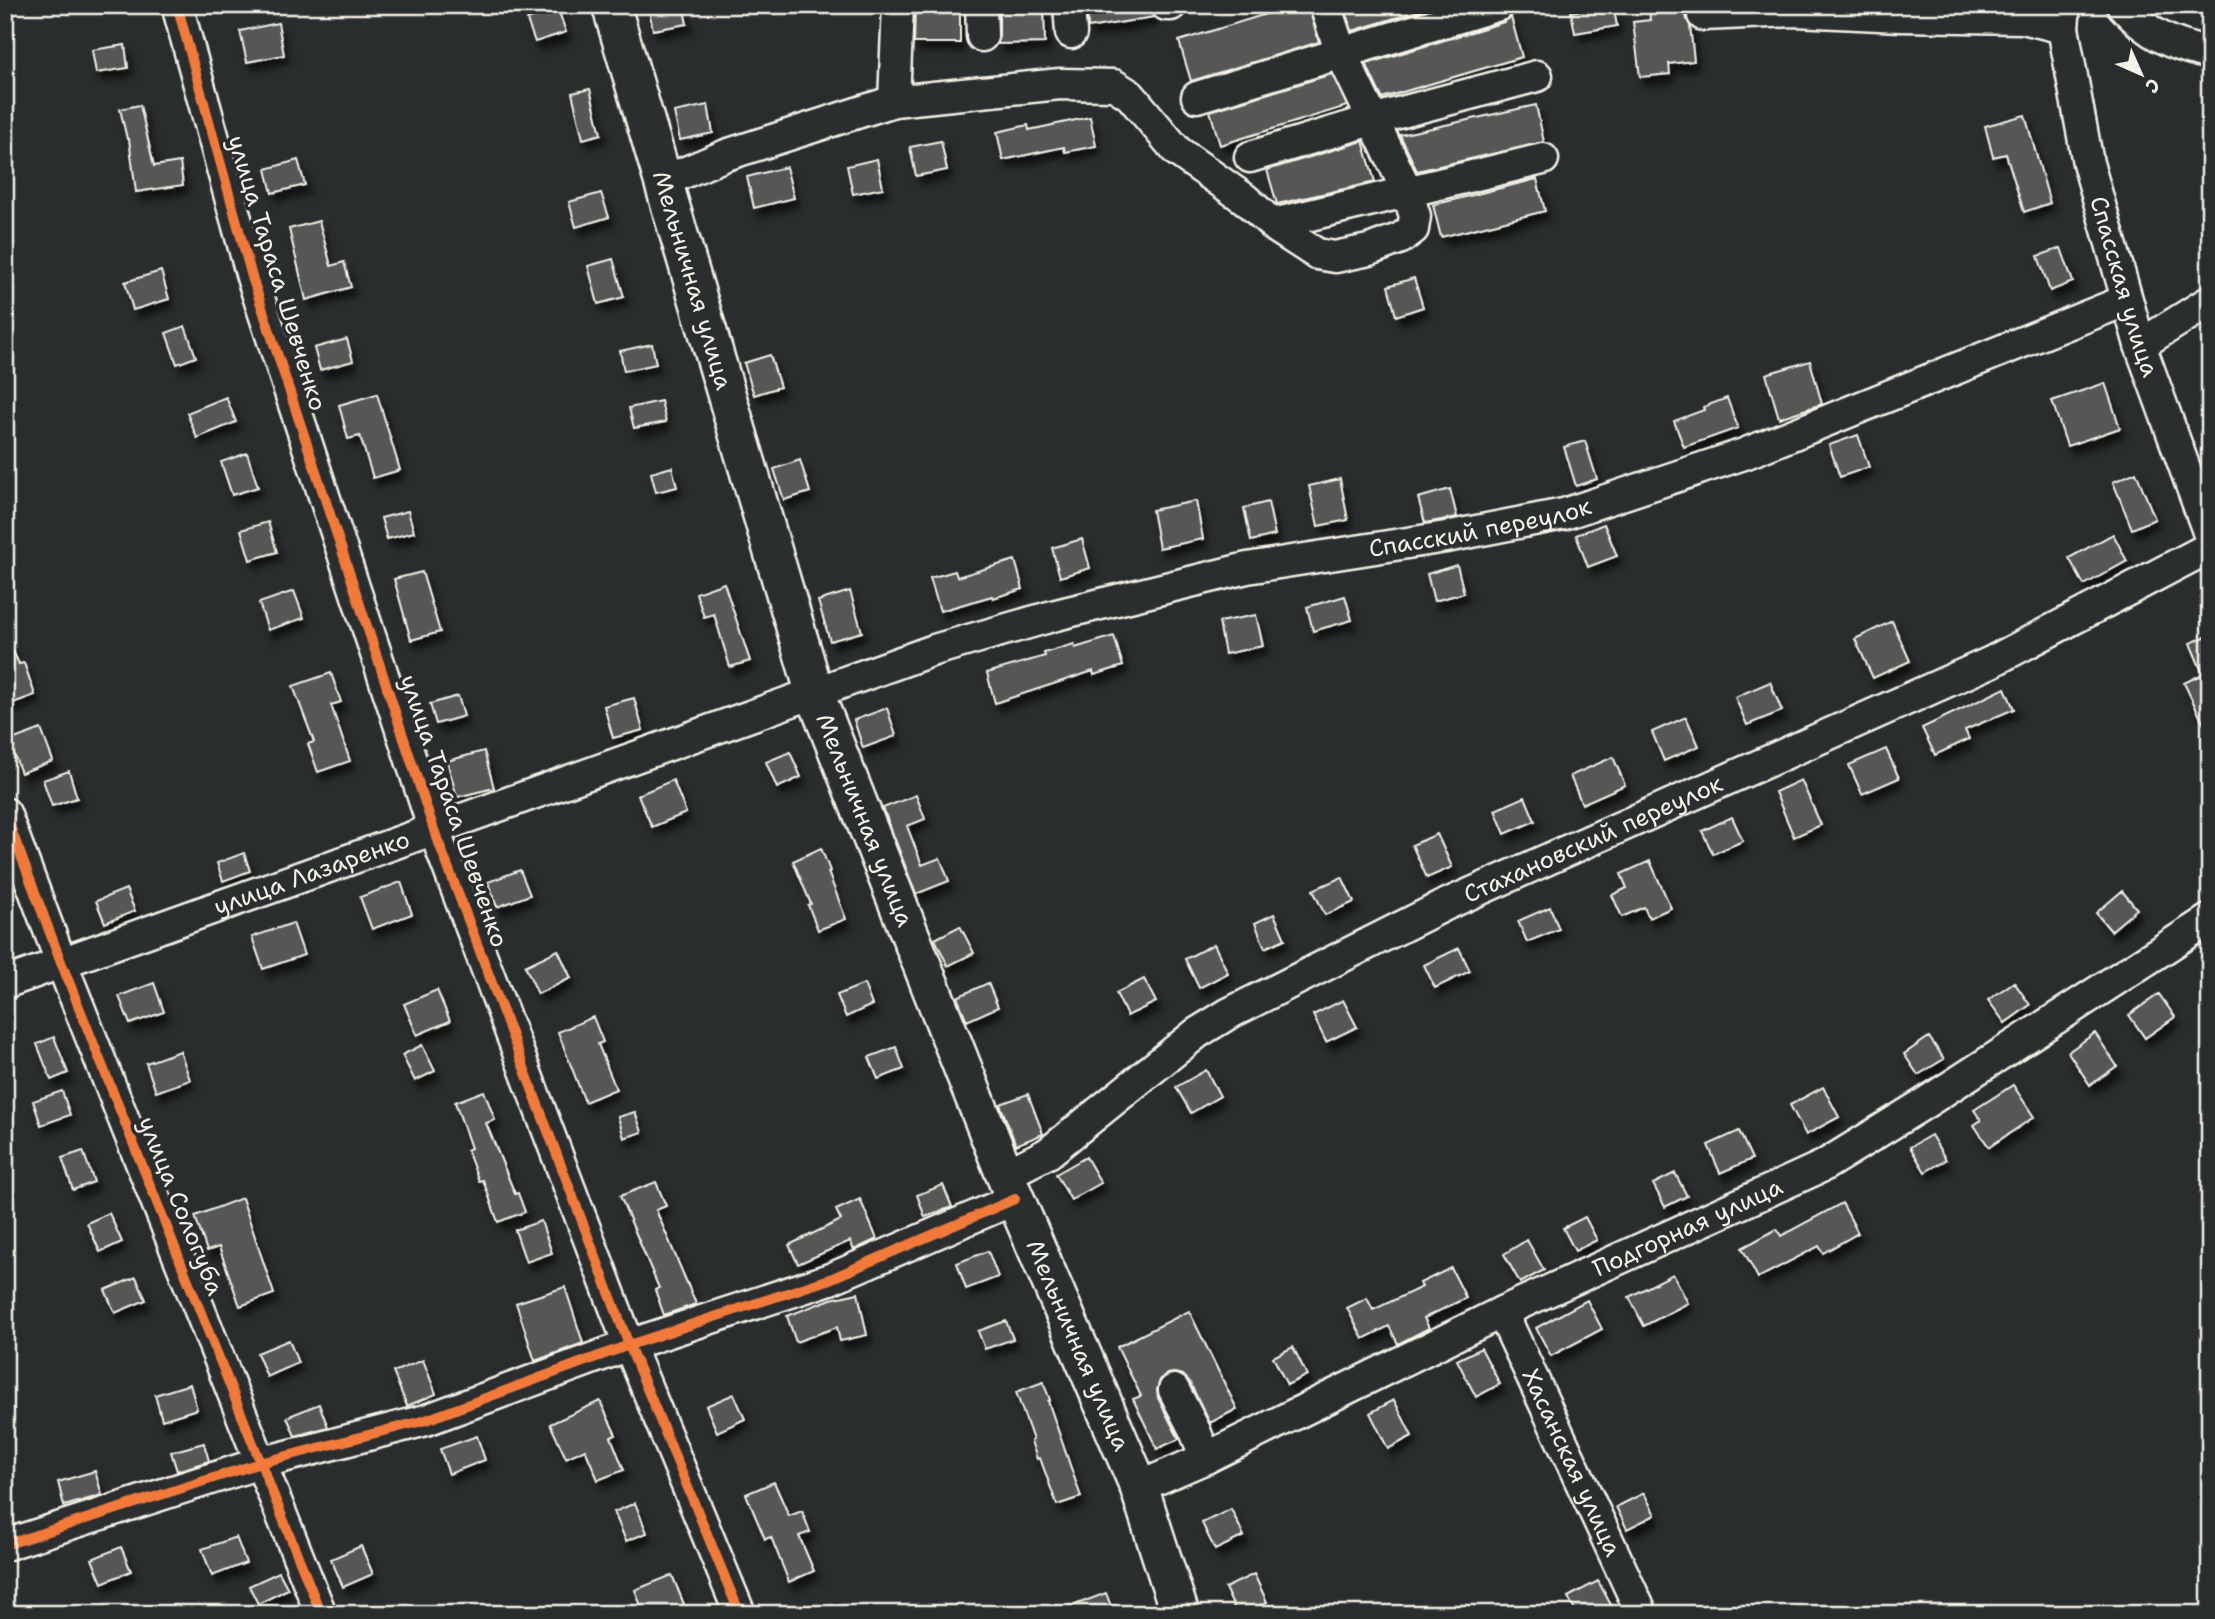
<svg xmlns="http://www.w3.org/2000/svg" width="2215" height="1619" font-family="'Shantell Sans',sans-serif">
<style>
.building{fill:#555756;stroke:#f4f1e8;stroke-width:2;filter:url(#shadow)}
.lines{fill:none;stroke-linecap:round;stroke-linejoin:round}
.minor-casing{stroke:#f4f1e8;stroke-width:35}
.major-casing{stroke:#f4f1e8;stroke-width:42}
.minor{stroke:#2a2d2e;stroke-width:30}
.major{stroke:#2a2d2e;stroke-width:37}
.cycleway-casing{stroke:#2a2d2e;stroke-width:15}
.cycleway{stroke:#f17a3a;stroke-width:10}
.labels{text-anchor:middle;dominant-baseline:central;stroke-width:7;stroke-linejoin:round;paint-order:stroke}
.street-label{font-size:24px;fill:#f4f1e8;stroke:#2a2d2e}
</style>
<defs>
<filter id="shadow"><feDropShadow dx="4.5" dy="8" stdDeviation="3.5" flood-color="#0009"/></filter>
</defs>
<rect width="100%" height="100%" fill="#2a2d2e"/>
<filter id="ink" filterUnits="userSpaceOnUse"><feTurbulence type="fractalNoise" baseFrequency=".0143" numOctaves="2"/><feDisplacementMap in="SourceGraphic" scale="14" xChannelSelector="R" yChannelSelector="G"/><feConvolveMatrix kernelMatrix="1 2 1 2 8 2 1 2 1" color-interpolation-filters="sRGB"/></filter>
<g filter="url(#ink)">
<path class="building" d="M648 5H683L687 24 653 30Z
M915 5H960V43H914Z
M999 5H1044L1045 43 997 44 999 35Z
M1087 5H1149L1154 17 1088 28Z
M1295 5H1308L1319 42 1191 81 1179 41Z
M1344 5H1438L1352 31Z
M1613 5 1617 26 1575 33 1571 12Z
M1649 5H1688L1686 16 1690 26 1694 61 1669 64 1670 74 1640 77 1633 22 1650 20Z
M558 9 566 32 535 42 527 20Z
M1511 17 1522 57 1382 98 1366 64 1504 22Z
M278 23 284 55 247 62 240 31Z
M125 45 128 68 96 73 92 50Z
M1332 74 1347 106 1220 145 1210 111Z
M590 89 601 134 583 139 572 93Z
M140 105 154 166 180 162 183 185 136 192 129 139H127L120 109Z
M708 105 713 133 680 140 674 112Z
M1536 105 1544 142 1417 171 1400 135Z
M2025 115 2050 203 2024 212 2006 154 1993 157 1985 126Z
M1090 117 1096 146 1065 152 1064 147 1003 160 997 132 1028 125 1029 130Z
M941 141 947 170 916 176 910 147Z
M1363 141 1375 182 1277 204 1267 170Z
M877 159 883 188 853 194 847 166Z
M298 160 305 185 272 193 266 169Z
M786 167 794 198 754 208 747 177Z
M1537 179 1545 211 1441 237 1433 205Z
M601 193 609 217 576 227 569 202Z
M319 221 331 266 344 262 351 287 306 300 289 229Z
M2061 248 2073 282 2050 291 2038 256Z
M613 259 624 297 598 304 588 266Z
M161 271 169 299 133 310 125 282Z
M1414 278 1423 307 1396 316 1388 286Z
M185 326 196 357 177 364 166 333Z
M347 339 353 361 320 370 314 348Z
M652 344 656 364 624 371 620 351Z
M770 355 780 387 754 395 744 363Z
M1810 361 1822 404 1779 418 1766 374Z
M2105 383 2120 428 2067 446 2052 401Z
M377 394 400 470 373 478 360 436 348 439 339 405Z
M226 397 236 422 197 438 187 413Z
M1727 398 1738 428 1684 447 1674 421 1704 410 1703 407Z
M661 401 666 422 634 428 629 408Z
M1858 435 1869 467 1840 477 1829 445Z
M1585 441 1597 479 1576 486 1564 447Z
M247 453 258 487 232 495 221 462Z
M800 460 810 492 784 500 774 469Z
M672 467 677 487 656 492 651 473Z
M2136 472 2155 519 2132 529 2113 482Z
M1340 479 1348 520 1318 526 1309 486Z
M1450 489 1457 517 1425 523 1418 498Z
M1196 501 1203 539 1159 548 1152 510Z
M1268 502 1275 535 1251 541 1244 508Z
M408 511 414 532 387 539 381 518Z
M268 522 277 552 250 560 241 530Z
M1604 524 1617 556 1588 567 1576 535Z
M2113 534 2127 561 2084 585 2069 558Z
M1082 539 1090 568 1060 577 1052 548Z
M1015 560 1023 589 993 598 992 596 940 611 930 578 955 571 957 577Z
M1457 565 1464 593 1434 601 1427 574Z
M422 572 440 632 411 640 394 579Z
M724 583 750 661 730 667 714 614 704 617 696 593Z
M294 591 304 618 268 630 259 603Z
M850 591 862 632 830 641 818 601Z
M1345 596 1352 620 1313 631 1307 607Z
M1256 615 1263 646 1225 654 1219 622Z
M1892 621 1910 661 1873 678 1855 639Z
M5 634 19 664 24 663 35 695 5 706Z
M2210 635V737L2184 683 2203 674 2190 643Z
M1114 636 1123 666 1094 675 1093 671 995 703 987 673 1045 656 1044 653 1074 644 1075 648Z
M331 673 341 702 331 705 350 761 318 772 308 744 314 742 293 686Z
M1770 682 1782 711 1747 725 1735 697Z
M2005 688 2014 709 1965 730 1969 739 1935 755 1922 728Z
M458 696 464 716 436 724 430 704Z
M634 698 643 730 613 738 604 706Z
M887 708 896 736 863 748 854 720Z
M1686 717 1699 746 1664 761 1652 732Z
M41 729 53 761 21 773 9 741Z
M1886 749 1899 778 1862 794 1849 765Z
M484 751 494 788 457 797 447 761Z
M790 752 801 777 777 788 766 762Z
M1613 757 1625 785 1582 804 1570 776Z
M69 771 77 798 52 806 43 780Z
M673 780 686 813 652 827 638 795Z
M1801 780 1821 825 1794 837 1775 792Z
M916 795 925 819 907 826 922 865 940 858 949 881 916 894 883 808Z
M1525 797 1535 821 1505 834 1495 810Z
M1732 817 1743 841 1713 854 1702 831Z
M1437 834 1452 867 1427 878 1412 845Z
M821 848 830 871 828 872 846 919 818 930 808 905 811 904 793 861Z
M244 853 250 871 223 881 217 863Z
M1650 861 1671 908 1649 918 1644 907 1622 917 1612 895 1627 888 1621 874Z
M520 870 530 895 497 907 488 882Z
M1342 877 1354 902 1325 915 1313 890Z
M401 882 412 914 372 929 360 897Z
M126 889 135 911 105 923 96 901Z
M2122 891 2137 909 2111 931 2096 913Z
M1550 907 1559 929 1527 942 1518 921Z
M1274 914 1285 939 1265 948 1255 923Z
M293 923 304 955 263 969 252 937Z
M960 926 974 953 948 966 935 939Z
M1214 944 1228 973 1199 988 1185 959Z
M1459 948 1470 971 1435 988 1424 965Z
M558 950 571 978 538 994 525 966Z
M1144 979 1156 1002 1127 1016 1116 993Z
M2014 982 2030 1005 2005 1023 1988 1000Z
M154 983 164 1012 130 1024 119 996Z
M988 983 998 1007 967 1021 957 997Z
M864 984 872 1005 846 1017 837 995Z
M437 990 450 1021 417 1035 404 1004Z
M2159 994 2175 1017 2145 1038 2129 1015Z
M1343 1000 1357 1027 1326 1042 1313 1015Z
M593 1017 603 1042 598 1044 616 1089 585 1102 558 1032Z
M2095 1033 2117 1066 2090 1085 2068 1052Z
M54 1037 68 1073 51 1080 37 1044Z
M1929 1037 1944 1059 1918 1075 1904 1054Z
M422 1045 435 1071 415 1081 402 1055Z
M896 1047 904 1069 878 1079 869 1057Z
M180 1051 190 1080 156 1092 146 1063Z
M1206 1070 1220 1096 1191 1113 1176 1087Z
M2013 1085 2034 1117 1989 1147 1974 1125 1981 1120 1974 1110Z
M1823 1087 1839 1117 1806 1135 1790 1105Z
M62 1091 70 1115 41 1125 33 1101Z
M484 1091 495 1120 486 1123 515 1194 518 1193 525 1212 498 1222 483 1180 479 1181 467 1150 471 1148 455 1102Z
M1028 1094 1043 1134 1016 1145 1000 1104Z
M635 1112 642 1132 624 1138 618 1117Z
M1739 1131 1752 1159 1720 1173 1708 1145Z
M1931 1135 1946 1160 1925 1172 1910 1147Z
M83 1151 94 1182 73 1190 62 1158Z
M1086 1157 1101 1183 1071 1200 1056 1174Z
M1675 1173 1687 1196 1665 1207 1653 1184Z
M656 1182 666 1206 656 1210 696 1304 664 1315 655 1290 659 1288 620 1196Z
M943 1185 952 1207 925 1217 917 1195Z
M242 1198 274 1294 240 1306 219 1247 207 1251 195 1216Z
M860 1199 877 1239 854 1250 850 1241 798 1264 789 1245 841 1220 836 1210Z
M1842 1203 1858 1233 1823 1253 1819 1246 1758 1278 1742 1248 1777 1229 1781 1236Z
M109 1213 122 1242 100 1252 87 1223Z
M1585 1217 1597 1240 1575 1251 1563 1228Z
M541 1221 552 1253 526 1262 515 1230Z
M1527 1240 1544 1270 1520 1283 1504 1254Z
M988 1251 998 1277 966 1289 957 1263Z
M1451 1268 1466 1298 1424 1318 1429 1328 1398 1344 1389 1326 1363 1339 1347 1308 1367 1298 1373 1310 1422 1287 1420 1283Z
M1673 1274 1688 1303 1644 1326 1629 1297Z
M136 1277 146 1300 115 1313 105 1290Z
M565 1287 583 1343 535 1361 516 1303Z
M858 1293 867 1335 840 1341 837 1327 796 1342 787 1316 831 1299Z
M1587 1300 1602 1329 1551 1356 1536 1328Z
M1189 1311 1237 1409 1210 1423 1189 1381 1183 1375 1174 1373 1167 1374 1160 1380 1157 1390 1158 1398 1179 1439 1157 1449 1133 1399 1141 1396 1117 1347Z
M1006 1321 1013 1339 985 1349 978 1331Z
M289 1340 298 1363 267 1377 257 1353Z
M1293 1347 1307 1375 1287 1385 1273 1357Z
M1481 1348 1500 1384 1476 1397 1457 1360Z
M423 1360 436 1394 407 1406 393 1372Z
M1043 1382 1050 1400 1048 1401 1081 1497 1057 1505 1040 1458 1037 1459 1031 1441 1033 1440 1016 1392Z
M190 1384 197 1409 162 1420 155 1395Z
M734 1394 745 1419 717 1432 706 1406Z
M1394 1400 1412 1436 1388 1449 1370 1413Z
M600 1401 616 1435 611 1437 624 1470 598 1480 585 1449 566 1458 550 1424Z
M319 1404 328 1427 295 1436 287 1417Z
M477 1436 485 1460 449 1474 440 1449Z
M204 1443 209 1461 177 1471 171 1452Z
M95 1471 102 1495 64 1506 58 1482Z
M774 1482 789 1516 802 1511 810 1532 799 1536 814 1571 789 1582 771 1537 765 1539 746 1494Z
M1644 1493 1655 1515 1627 1529 1616 1507Z
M635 1503 647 1533 626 1541 614 1512Z
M1231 1509 1244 1536 1215 1550 1202 1523Z
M236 1537 246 1563 212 1576 202 1549Z
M361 1546 373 1574 343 1587 331 1559Z
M121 1547 131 1571 102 1583 92 1559Z
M279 1572 288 1589 258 1604 249 1586Z
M1254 1574 1267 1602 1241 1614H1237L1225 1588Z
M672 1575 688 1614H644L635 1590Z
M1598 1581 1616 1614H1577L1568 1597Z
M1106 1593 1114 1614H1057L1056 1612Z"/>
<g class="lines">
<defs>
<g id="minor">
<path d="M177 5 252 277 434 830 629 1345 740 1614"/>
<path d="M981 5 982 36"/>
<path d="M1069 5 1071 33"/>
<path d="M1166 5H1171"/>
<path id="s1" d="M2065 5 2063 28 2088 163 2140 345 2210 537"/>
<path d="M2122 5C2149 36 2171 44 2210 54"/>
<path d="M1703 15 1796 11 1900 16 2023 18 2063 28"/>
<path d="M1197 97 1499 5"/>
<path d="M894 101 898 5"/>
<path d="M1250 157 1372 120 1537 76"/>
<path d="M662 182 726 155 894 101 1060 84 1114 85 1130 95 1177 151 1245 199 1277 228 1317 254 1335 257 1369 250 1401 238 1413 229 1415 216 1407 191 1341 53 1325 5"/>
<path d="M1273 224 1543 159"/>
<path d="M2140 345 2210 301"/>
<path d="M5 813 61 962 321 1614"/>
<path id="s2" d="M5 983 934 650 1056 615 1247 568 1446 537 1564 514 1744 454 2127 300"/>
<path id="s3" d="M1005 1175 1048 1153 1197 1033 1228 1014 1445 905 1991 662 2210 547"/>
<path id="s4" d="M1502 1312 1642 1614"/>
<path d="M1174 1390 1195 1431 1206 1458"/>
<path id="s5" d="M1139 1487 1206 1458 1502 1312 1823 1166 1925 1103 2210 919"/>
<path d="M5 1545 260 1463 426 1420 629 1345 830 1279 1015 1199"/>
</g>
<g id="major">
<path id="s6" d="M611 5 815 694 1005 1175 1139 1487 1180 1614"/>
</g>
</defs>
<use href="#minor" class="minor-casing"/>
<use href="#major" class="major-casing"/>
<use href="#minor" class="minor"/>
<use href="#major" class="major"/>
<defs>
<path id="cycleway" d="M177 5 252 277 434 830 629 1345 740 1614
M5 813 61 962 321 1614
M5 1545 260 1463 426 1420 629 1345 830 1279 1015 1199"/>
</defs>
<use href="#cycleway" class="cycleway-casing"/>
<use href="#cycleway" class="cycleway"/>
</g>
</g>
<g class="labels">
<g class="street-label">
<text transform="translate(277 273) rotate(73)">улица Тараса Шевченко</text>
<text stroke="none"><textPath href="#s6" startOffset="287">Мельничная улица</textPath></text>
<text stroke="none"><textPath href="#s1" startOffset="289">Спасская улица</textPath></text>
<text stroke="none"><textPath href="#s2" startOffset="1547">Спасский переулок</textPath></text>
<text transform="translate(454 811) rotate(71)">улица Тараса Шевченко</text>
<text stroke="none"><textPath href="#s6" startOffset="854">Мельничная улица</textPath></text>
<text stroke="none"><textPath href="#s3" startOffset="681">Стахановский переулок</textPath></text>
<text stroke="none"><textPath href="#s2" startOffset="326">улица Лазаренко</textPath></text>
<text transform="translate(181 1206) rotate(68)">улица Сологуба</text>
<text stroke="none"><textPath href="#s5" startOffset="607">Подгорная улица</textPath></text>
<text stroke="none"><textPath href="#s6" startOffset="1421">Мельничная улица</textPath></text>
<text stroke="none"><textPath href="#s4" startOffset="166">Хасанская улица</textPath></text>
</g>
</g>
<rect width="2215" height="1619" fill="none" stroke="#2a2d2e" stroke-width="28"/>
<rect x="14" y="14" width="2187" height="1591" fill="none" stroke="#f4f1e8" stroke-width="2.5" filter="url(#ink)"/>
<g transform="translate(2141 74) rotate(135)" stroke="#2a2d2e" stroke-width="5" paint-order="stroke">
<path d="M0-5L12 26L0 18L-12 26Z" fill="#f4f1e8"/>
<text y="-10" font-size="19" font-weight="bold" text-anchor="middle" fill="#f4f1e8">С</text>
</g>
</svg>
